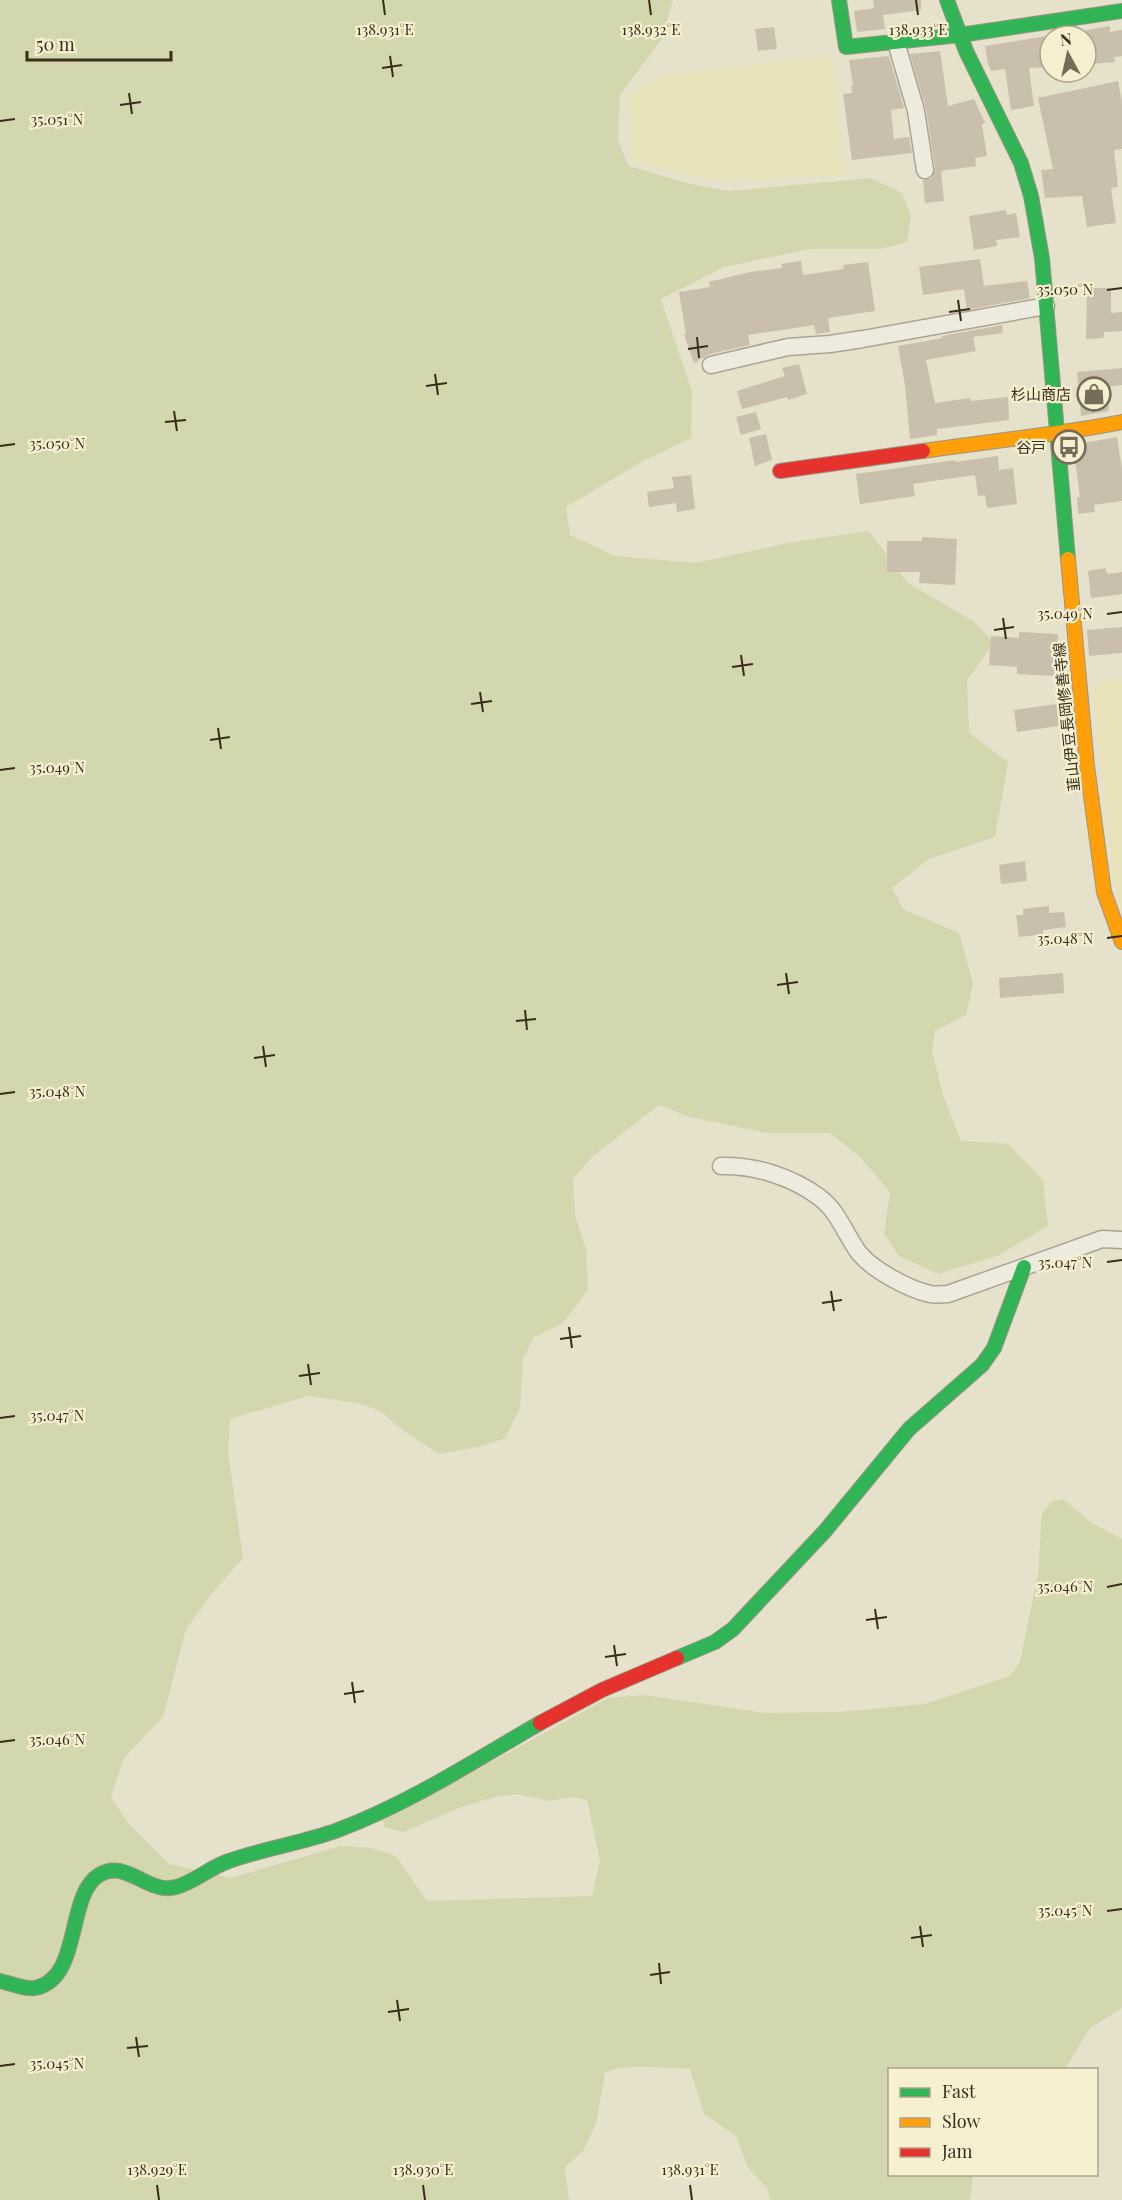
<svg xmlns="http://www.w3.org/2000/svg" width="1122" height="2200" font-family="'Playfair Display','Noto Sans JP',serif">
<style>
.farmland{fill:#e7e2ba}
.green{fill:#d3d7ad}
.building{fill:#cabfac}
.lines{fill:none;stroke-linecap:round;stroke-linejoin:round}
.street-casing{stroke:#aba495;stroke-width:19}
.fast-casing{stroke:#9a9485;stroke-width:16}
.slow-casing{stroke:#9a9485;stroke-width:16}
.jam-casing{stroke:#9a9485;stroke-width:16}
.street{stroke:#edeade;stroke-width:16}
.fast{stroke:#30b455;stroke-width:14}
.slow{stroke:#ff9f0a;stroke-width:14}
.jam{stroke:#e5322d;stroke-width:14}
.ticks{fill:none;stroke:#3a2d1c;stroke-width:2}
.labels{text-anchor:middle;dominant-baseline:central;stroke-width:4.5;stroke-linejoin:round;paint-order:stroke}
.poi-label{font-size:15px;fill:#3a2d1c;stroke:#f7f0d0;text-anchor:end}
.street-label{font-size:15px;fill:#3a2d1c;stroke:#f7f0d0}
.ticks-label{font-size:15px;text-anchor:middle;fill:#3a2d1c;stroke:#f7f0d0;stroke-width:4.5;stroke-linejoin:round;paint-order:stroke}
</style>
<rect width="100%" height="100%" fill="#e6e1cb"/>
<path class="farmland" d="M832 56 846 175 718 181 633 161 629 94 663 75Z
M1122 679V912L1115 889 1093 697 1095 687 1101 681Z"/>
<path class="green" d="M0 0H673L662 39 620 95 618 141 629 166 690 184 729 191 871 178 902 193 911 216 907 242 881 249H810L724 267 661 299 692 391 691 438 643 461 566 507 570 535 615 556 696 563 793 542 869 531 908 583 973 621 994 642 967 681 969 733 1008 762 995 837 929 859 892 888 904 910 959 933 973 984 966 1015 935 1031 932 1051 943 1095 961 1141 1008 1144 1043 1180 1048 1226 997 1256 938 1274 899 1256 884 1234 890 1192 859 1156 830 1133H766L690 1117 659 1105 593 1156 573 1179 575 1215 586 1249 588 1290 563 1323 534 1337 523 1359 520 1409 504 1439 478 1447 439 1454 401 1429 379 1410 357 1403 308 1396 230 1419 228 1452 243 1558 213 1592 186 1629 163 1717 124 1758 111 1797 128 1823 169 1864 231 1878 340 1846 371 1848 396 1856 427 1901 592 1896 600 1861 587 1800 574 1797 549 1801 517 1794 495 1797 464 1806 404 1832 384 1827 383 1818 426 1798 608 1698 644 1695 765 1713 838 1712 925 1704 1010 1676 1020 1662 1038 1574 1042 1514 1052 1501 1063 1499 1092 1523 1122 1539V2008L1090 2028 1065 2069 890 2070V2174L973 2175 970 2200H770L767 2188 747 2166 736 2136 704 2114 690 2069C668 2069 623 2062 605 2073L596 2124 583 2151 565 2167 569 2200H0Z"/>
<path class="building" d="M873 0H921V10L883 15 885 29 857 32 854 11 874 8Z
M1110 26V32L1122 30V56L1114 57 1115 62 1090 64 1088 55 1086 56V30Z
M774 27 777 49 758 51 755 29Z
M1047 36 1050 67 1029 68 1034 106 1011 110 1005 69 991 71 988 64 985 46Z
M940 51 948 106 974 99 985 123 982 124 987 156 975 158 976 166 941 171 944 201 925 203 923 180 932 178 935 168 926 109 910 54Z
M889 56 904 108 891 110 894 139 909 137 912 153 852 160 843 94 852 93 851 86 853 85 849 60Z
M1118 81 1122 102V149L1114 150 1118 187 1111 188 1116 223 1087 227 1082 196 1045 198 1041 170 1053 169 1038 98Z
M1006 210 1007 215 1016 213 1020 237 996 240 997 246 974 250 969 216Z
M980 259 984 286 1027 281 1030 298 967 310 964 289 923 295 919 267Z
M801 261 803 275 844 269 843 265 868 262 875 311 828 318 830 332 816 334 814 325 748 335 750 345 710 354 694 363 684 335 686 334 679 292 710 287 709 282 750 272 782 268 781 264Z
M1087 288H1111V313L1122 312V331L1104 332V338L1086 339Z
M1002 325 1003 333 973 337 976 351 926 360 935 403 970 398 971 401 1008 397 1009 420 937 429V435L910 439 905 385 898 346 943 338 942 336Z
M799 364 807 394 788 400 787 397 742 409 737 391 785 376 782 368Z
M1122 368V385L1107 387 1109 411 1081 416 1077 372Z
M756 412 761 429 741 435 736 417Z
M766 434 772 460 755 466 749 438Z
M1117 437 1122 470V501L1094 505 1095 512 1078 514 1077 497H1080L1073 445Z
M998 456 999 470 1013 468 1017 504 987 508 985 495 978 496 975 475 913 484 915 496 860 504 856 474 955 460V462Z
M691 475 695 509 677 512 676 503 649 507 647 492 674 488 672 477Z
M922 537 957 539 955 585 919 583 920 572H887V541H922Z
M1105 568 1108 574 1122 572V594L1091 598 1088 571Z
M1122 627V653L1089 656 1087 630Z
M1019 632 1058 634 1055 676 1017 674V667L989 665 991 636 1019 638Z
M1063 703 1066 725 1017 732 1014 710Z
M1025 861 1027 881 1001 884 999 865Z
M1049 906V913L1064 912 1066 927 1043 930V934L1019 937 1016 915H1023V909Z
M1063 973 1064 993 1000 998 999 978Z"/>
<g class="lines">
<defs>
<path id="street" d="M896 42 916 111 925 170
M711 365 788 347 830 344 863 339 1046 306
M721 1166C755 1165 792 1177 819 1197 839 1212 845 1234 859 1253 873 1270 908 1289 930 1294 935 1295 942 1294 948 1294L1102 1239 1122 1240"/>
<path id="fast" d="M839 0 846 47 960 35 1122 11
M947 0 966 51 1021 163 1031 196 1042 258 1068 559
M677 1658 715 1642 733 1629 825 1531 909 1429 982 1365 994 1348 1024 1267
M0 1981C10 1983 26 1990 35 1988 82 1979 66 1895 99 1875 126 1858 148 1895 176 1887 195 1882 210 1867 229 1861 265 1848 303 1843 338 1830 410 1803 474 1761 540 1723"/>
<path id="slow" d="M923 451C990 441 1056 435 1122 422
M1068 559 1087 766 1104 892 1122 942"/>
<path id="jam" d="M780 471 923 451
M540 1723 602 1690 677 1658"/>
</defs>
<use href="#street" class="street-casing"/>
<use href="#fast" class="fast-casing"/>
<use href="#slow" class="slow-casing"/>
<use href="#jam" class="jam-casing"/>
<use href="#street" class="street"/>
<use href="#fast" class="fast"/>
<use href="#slow" class="slow"/>
<use href="#jam" class="jam"/>
</g>
<path class="ticks" d="M383 0 385 15M649 0 651 15M916 0 918 15M390 56 393 77M382 68 402 65M129 93 132 114M120 105 141 102M0 121 15 119M1107 290 1122 288M958 300 961 321M949 312 970 309M697 337 699 358M688 349 708 346M435 374 438 395M426 386 447 383M174 411 177 431M165 422 186 420M0 446 15 444M1107 614 1122 612M1003 618 1006 639M994 630 1014 627M741 655 744 676M732 667 753 664M480 692 483 712M471 704 492 701M218 728 221 749M210 740 230 737M0 770 15 768M1107 938 1122 936M786 973 789 994M777 985 798 982M525 1010 527 1030M516 1021 536 1019M263 1046 266 1067M254 1058 275 1055M0 1094 15 1092M1107 1262 1122 1260M831 1291 834 1311M822 1303 842 1300M569 1327 572 1348M560 1339 581 1336M308 1364 311 1385M299 1376 320 1373M0 1418 15 1416M1107 1587 1122 1584M875 1609 878 1629M866 1620 887 1617M614 1645 617 1666M605 1657 626 1654M352 1682 355 1703M344 1694 364 1691M0 1742 15 1740M1107 1911 1122 1909M920 1926 923 1947M911 1938 932 1935M659 1963 661 1984M650 1975 670 1972M397 2000 400 2021M388 2012 409 2009M136 2037 139 2057M127 2048 148 2046M0 2066 15 2064M157 2185 159 2200M423 2185 425 2200M690 2185 692 2200"/>
<defs>
<symbol id="shop-ring" viewBox="-11 -11 22 22"><circle r="9.5" fill="#f7f0d0" stroke="#766c59" stroke-width="1.5"/><path d="M-5-2.5h2.3a2.7 3.5 0 0 1 5.4 0H5L5.5 6h-11ZM-1.5-2.5h3a1.5 2.3 0 0 0-3 0Z" fill="#766c59"/></symbol>
<symbol id="bus-ring" viewBox="-11 -11 22 22"><circle r="9.5" fill="#f7f0d0" stroke="#766c59" stroke-width="1.5"/><path d="M-5-6H5V4H4V6H2V4H-2V6H-4V4H-5ZM-3.5-4V0h7V-4ZM-3.5 1.2v1.5H-2V1.2ZM2 1.2v1.5H3.5V1.2Z" fill="#766c59"/></symbol>
</defs>
<g fill-rule="evenodd">
<use href="#shop-ring" x="1075" y="375" width="38" height="38"/>
<use href="#bus-ring" x="1050" y="428" width="38" height="38"/>
</g>
<g class="labels">
<g class="poi-label">
<text x="1071" y="394">杉山商店</text>
<text x="1046" y="447">谷戸</text>
</g>
<g class="street-label">
<text transform="translate(1066 717) rotate(-96)">韮山伊豆長岡修善寺線</text>
</g>
</g>
<g class="ticks-label">
<text x="385" y="35">138.931°E</text>
<text x="651" y="35">138.932°E</text>
<text x="918" y="35">138.933°E</text>
<text x="57" y="125">35.051°N</text>
<text x="1065" y="295">35.050°N</text>
<text x="57" y="449">35.050°N</text>
<text x="1065" y="619">35.049°N</text>
<text x="57" y="773">35.049°N</text>
<text x="1065" y="944">35.048°N</text>
<text x="57" y="1097">35.048°N</text>
<text x="1065" y="1268">35.047°N</text>
<text x="57" y="1421">35.047°N</text>
<text x="1065" y="1592">35.046°N</text>
<text x="57" y="1745">35.046°N</text>
<text x="1065" y="1916">35.045°N</text>
<text x="57" y="2069">35.045°N</text>
<text x="157" y="2175">138.929°E</text>
<text x="423" y="2175">138.930°E</text>
<text x="690" y="2175">138.931°E</text>
</g>
<rect x="888" y="2068" width="210" height="108" fill="#f7f0d0" stroke="#aba288" stroke-width="1.5"/>
<rect x="900" y="2088" width="30" height="9" fill="#30b455" stroke="#aba288" stroke-width="1.5"/>
<text x="942" y="2098" font-size="18" fill="#3a2d1c">Fast</text>
<rect x="900" y="2118" width="30" height="9" fill="#ff9f0a" stroke="#aba288" stroke-width="1.5"/>
<text x="942" y="2128" font-size="18" fill="#3a2d1c">Slow</text>
<rect x="900" y="2148" width="30" height="9" fill="#e5322d" stroke="#aba288" stroke-width="1.5"/>
<text x="942" y="2158" font-size="18" fill="#3a2d1c">Jam</text>
<g transform="translate(1068 54) rotate(352)"><circle r="28" fill="#f7f0d0" stroke="#aba288" stroke-width="1.5"/>
<path d="M0-4.5L10 22L0 15L-10 22Z" fill="#766c59"/>
<text y="-9" font-size="16" font-weight="bold" text-anchor="middle" fill="#3a2d1c">N</text>
</g>
<path d="M27 51v9h144v-9" fill="none" stroke="#3a2d1c" stroke-width="3"/>
<text x="36" y="51" font-size="18" fill="#3a2d1c" stroke="#f7f0d0" stroke-width="4.5" paint-order="stroke">50 m</text>
</svg>
